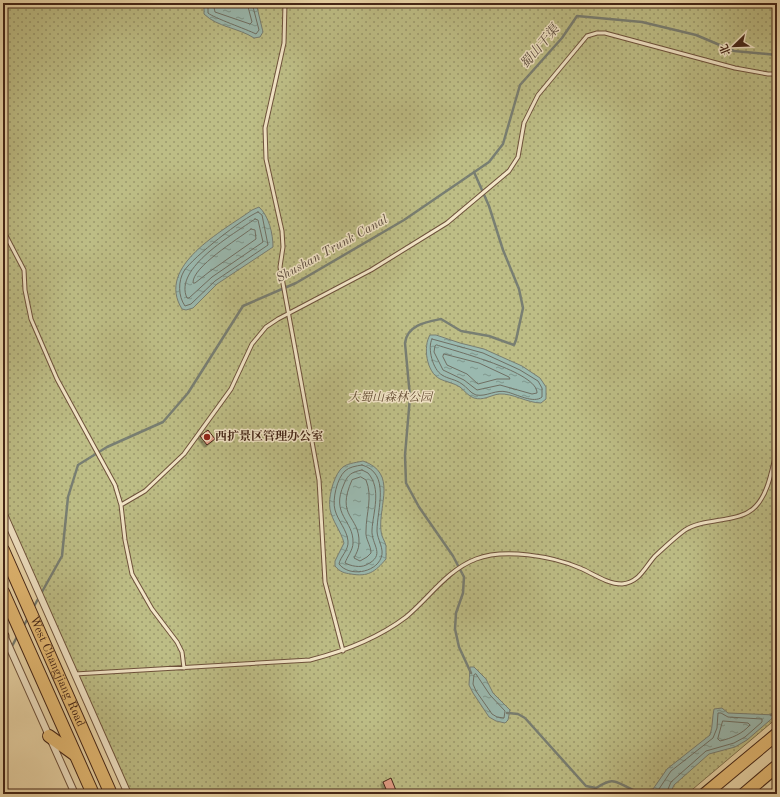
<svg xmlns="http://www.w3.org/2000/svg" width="780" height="797" font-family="'Old Standard TT','Noto Serif SC',serif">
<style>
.park{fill:url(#park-dots);stroke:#80714e}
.water{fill:url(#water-ripples);stroke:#787e72}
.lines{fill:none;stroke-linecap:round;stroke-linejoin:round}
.shore{stroke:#6f6f63;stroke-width:1}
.stream{stroke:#787e72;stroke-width:2.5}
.building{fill:#e39d87;stroke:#442517;filter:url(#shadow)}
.lane-casing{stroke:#6e523c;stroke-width:5}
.street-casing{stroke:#6e523c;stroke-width:8}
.secondary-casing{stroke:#442517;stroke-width:11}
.highway-casing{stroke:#442517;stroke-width:14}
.lane{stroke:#f3e6c8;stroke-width:3}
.street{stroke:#f3e6c8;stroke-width:6}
.secondary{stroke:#f3e6c8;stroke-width:9}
.highway{stroke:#e6bc75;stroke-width:12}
.poi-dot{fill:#8f2418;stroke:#f3e6c8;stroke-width:1.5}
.labels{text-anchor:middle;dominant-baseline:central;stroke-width:3;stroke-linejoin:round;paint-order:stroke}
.park-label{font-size:12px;font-style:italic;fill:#624b32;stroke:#f3e6c8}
.poi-label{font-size:12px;font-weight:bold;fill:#442517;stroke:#f3e6c8;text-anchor:start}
.street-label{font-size:12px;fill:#442517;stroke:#f3e6c8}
.water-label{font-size:13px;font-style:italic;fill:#5a4a3d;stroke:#f3e6c8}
</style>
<defs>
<pattern id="park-dots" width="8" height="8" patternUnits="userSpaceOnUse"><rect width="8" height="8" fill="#bdbd85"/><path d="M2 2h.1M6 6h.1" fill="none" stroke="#9b996c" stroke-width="1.8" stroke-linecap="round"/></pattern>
<pattern id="water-ripples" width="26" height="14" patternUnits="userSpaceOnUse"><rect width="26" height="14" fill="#9ab9af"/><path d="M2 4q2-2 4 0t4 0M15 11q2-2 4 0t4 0" fill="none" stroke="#7f968d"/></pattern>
<filter id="shadow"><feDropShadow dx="-2.5" dy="2.5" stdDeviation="0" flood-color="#0004"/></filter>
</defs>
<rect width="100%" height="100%" fill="#ecd8aa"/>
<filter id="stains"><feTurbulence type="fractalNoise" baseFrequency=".005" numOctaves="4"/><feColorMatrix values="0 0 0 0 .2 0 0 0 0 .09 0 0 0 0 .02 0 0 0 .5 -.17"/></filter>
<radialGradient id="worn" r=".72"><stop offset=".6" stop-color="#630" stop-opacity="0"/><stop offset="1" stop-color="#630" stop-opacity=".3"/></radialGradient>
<path class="park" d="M3 3H777V718L687 794H128L3 512Z"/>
<path class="water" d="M204 3H256L263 32 260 37 254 38C239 28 217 27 204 14Z
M259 207C269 216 273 234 273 247L217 284 193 308 186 310 182 309C155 266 223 231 252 210Z
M430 335H436L460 343 484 349 522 366 540 378 546 387V399L541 403C527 403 513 393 499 394 491 395 483 401 474 398 468 396 465 391 460 387 454 383 446 382 440 379 426 372 423 346 430 335Z
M363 461C398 473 378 505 381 531 381 536 385 541 386 546 386 550 386 555 386 559 375 572 368 577 351 574 344 573 340 572 335 566V561L344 543C341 531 332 521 330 509 328 498 333 479 340 470 345 463 355 463 363 461Z
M470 667H474L486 679 493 693 510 710 508 720 505 723 496 721 489 717 473 693 469 685Z
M722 708 728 713 776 715 747 740 735 747 709 754 674 785 670 794H637L639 791 653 789 667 769 710 735C713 726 712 718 714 709Z"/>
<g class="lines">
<path class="shore" d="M208 3V13C214 18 246 29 256 34L259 30 252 3
M213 3 215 12 250 24 252 22 247 3
M258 212 262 215 268 245 215 281 191 304 185 306C178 296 178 281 184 271 193 257 243 218 258 212Z
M255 219 258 220 263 242 212 277 189 298H187C173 268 234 234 255 219Z
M251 229 255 230 256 239 209 272 195 283H193C192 267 238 239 251 229Z
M432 339 483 353 520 370 538 381 542 388V397C534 404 516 394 507 392 496 389 487 397 476 395 470 393 467 387 462 384 455 379 448 379 442 375 433 370 427 348 432 339Z
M437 345C454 351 538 372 537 393L532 394 500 385 477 390 464 380 443 370 434 352 435 346Z
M444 354 479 363 509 377 510 379H497L478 384 467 374 447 365 443 357Z
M362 465C391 473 377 509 377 531 377 539 385 549 381 558 375 573 349 577 339 564 340 557 349 550 348 541 347 530 338 521 335 510 332 500 337 478 345 471 349 467 356 466 362 465Z
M362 470 368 473C382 489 373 512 372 530 371 545 387 555 366 565 360 568 351 566 345 563 347 557 353 550 353 543 354 520 330 515 344 484 348 474 352 472 362 470Z
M361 477 366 480C373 497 366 513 366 531 365 539 371 545 371 553L367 557 360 561 354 558C356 554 359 549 359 543 360 515 335 518 352 480Z
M476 674 490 695 505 711 504 718 497 717 492 714 476 691 473 684 474 675Z
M723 721 748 723 750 725C742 734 732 738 720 741L718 739Z
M651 794 657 792 671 771 713 738 717 728 718 713H721L728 717 762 719V722L745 737 734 743 706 751 671 782 666 794"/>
<path class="stream" d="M33 608 62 556 68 497 78 465 107 447 163 422 188 393 243 306 296 283 404 220 489 162 503 144 520 85 562 38 577 16 642 22 696 35 734 51 777 55
M23 627 28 618
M3 663 18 635
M471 673 459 647 455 629 456 613 463 593 464 577 453 556 419 507 406 483 405 455 410 397 405 343C407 325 426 322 441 319L461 331 489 336 514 345 516 340 523 308 519 289 503 250 489 206 474 172
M507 713 518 714 525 718 586 786 596 788C614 777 614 781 631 789 635 791 641 792 646 794
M771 715 777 711"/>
</g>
<path class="building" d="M208 430 215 439 207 445 200 436Z
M391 778 397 793 388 794 383 782Z"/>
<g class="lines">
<defs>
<path id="lane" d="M285 3 284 43 265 128 266 159 282 231 283 247 280 267 319 480 325 582 343 651
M3 230 24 270 25 290 31 319 57 379 115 485 121 505 125 540 132 574 152 609 177 642 182 652 184 668
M121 505 145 491 184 454 231 389 252 344 266 327 278 319 371 270 447 223 509 171 518 157 524 123 538 95 587 36 597 33H605L735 68 768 74H777
M75 674 310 660C345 651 377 639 406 617 429 598 447 570 476 559 504 548 552 556 580 568 592 573 607 584 622 584 639 583 645 567 655 556 665 547 674 538 685 530 705 517 740 524 756 506 769 492 772 468 777 450"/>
<path id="street" d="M3 512 128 794
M3 633 75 794"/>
<path id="secondary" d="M3 637 4 636"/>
<g id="highway">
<path id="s1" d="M3 550 111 794"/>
<path d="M3 592 93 794"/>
<path d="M49 736 74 754"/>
<path d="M705 794 777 734"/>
<path d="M744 794 777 766"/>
</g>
</defs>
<use href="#lane" class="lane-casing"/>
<use href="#street" class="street-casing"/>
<use href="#secondary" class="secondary-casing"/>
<use href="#highway" class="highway-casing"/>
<use href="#lane" class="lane"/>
<use href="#street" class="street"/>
<use href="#secondary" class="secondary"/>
<use href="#highway" class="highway"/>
</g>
<circle class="poi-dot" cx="207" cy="437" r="4"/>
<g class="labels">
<g class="park-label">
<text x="390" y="398">大蜀山森林公园</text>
</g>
<g class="poi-label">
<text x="215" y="437">西扩景区管理办公室</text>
</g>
<g class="street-label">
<text stroke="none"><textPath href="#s1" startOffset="133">West Changjiang Road</textPath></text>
</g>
<g class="water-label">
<text transform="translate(540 47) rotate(-50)">蜀山干渠</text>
<text transform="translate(332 249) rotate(-29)">Shushan Trunk Canal</text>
</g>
</g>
<rect width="780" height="797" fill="none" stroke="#ecd8aa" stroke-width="16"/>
<rect x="4" y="4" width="772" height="789" fill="none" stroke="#442517" stroke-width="2"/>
<rect x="8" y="8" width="764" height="781" fill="none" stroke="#442517"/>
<g transform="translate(734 46) rotate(247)" stroke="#f3e6c8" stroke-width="3" paint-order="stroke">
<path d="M0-3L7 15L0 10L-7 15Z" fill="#442517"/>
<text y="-6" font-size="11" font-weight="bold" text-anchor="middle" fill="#442517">北</text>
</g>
<rect width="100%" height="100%" filter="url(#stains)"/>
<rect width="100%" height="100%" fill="url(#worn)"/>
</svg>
